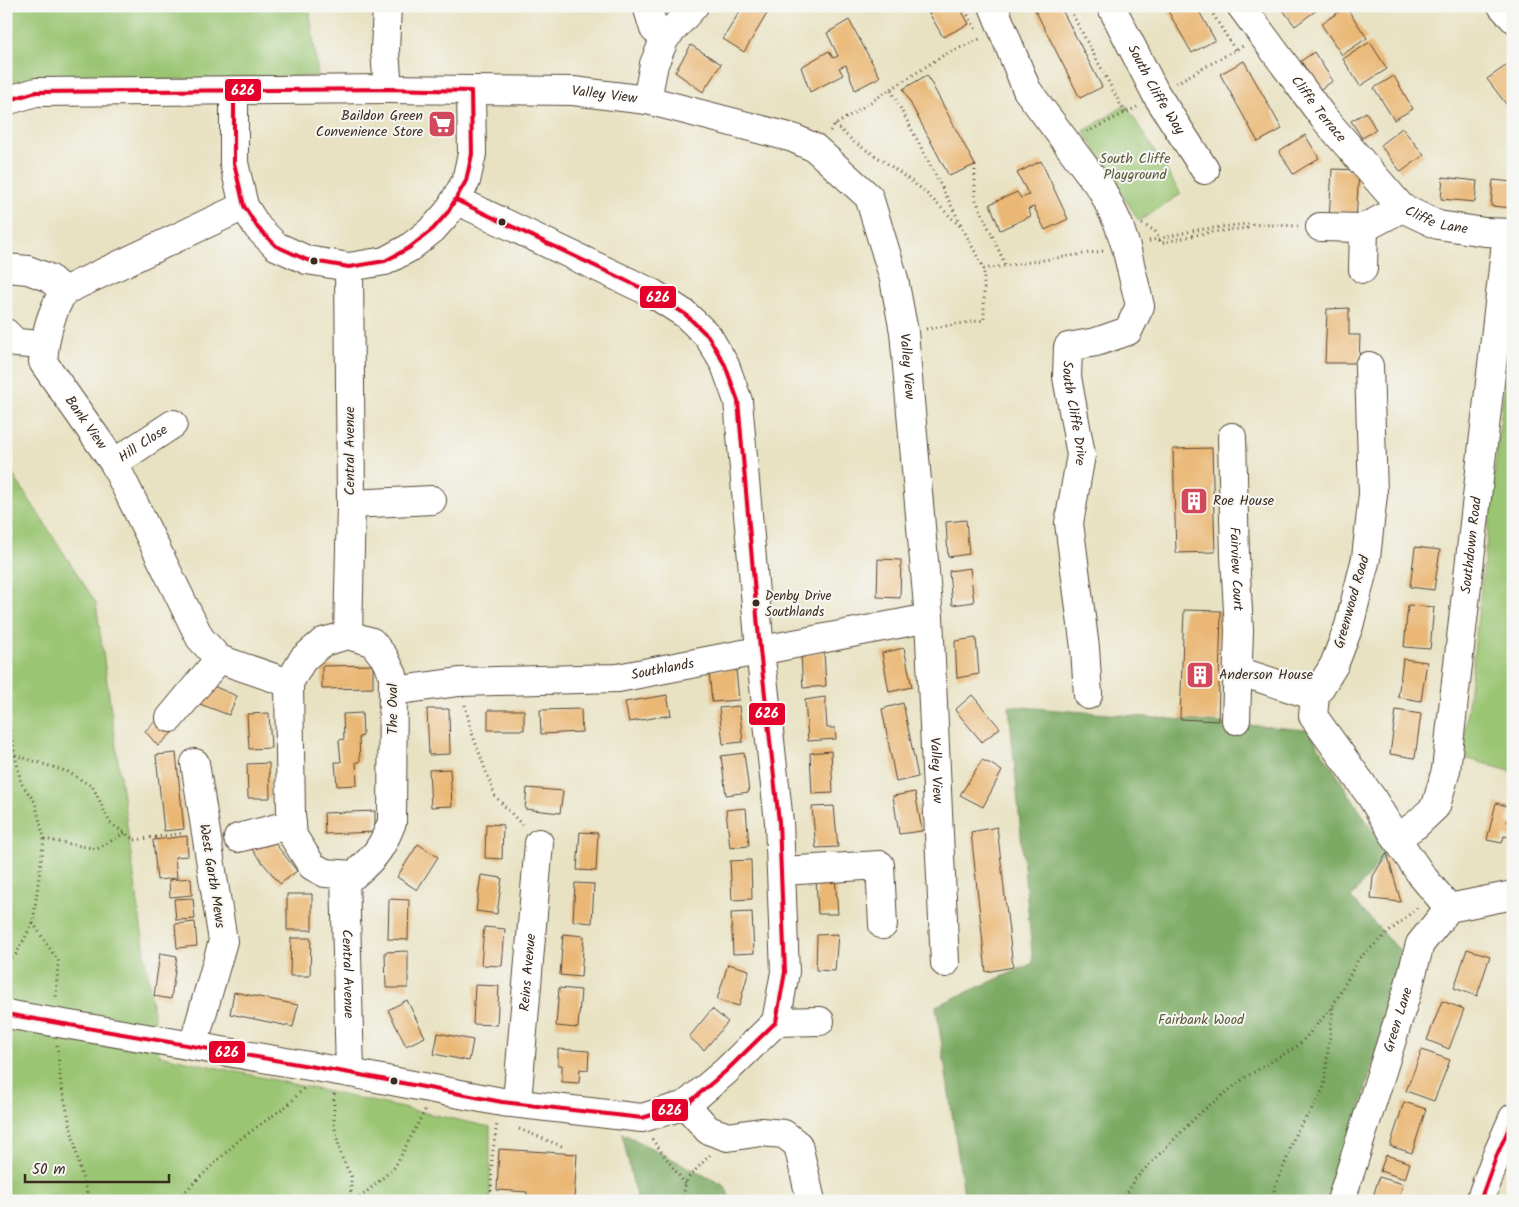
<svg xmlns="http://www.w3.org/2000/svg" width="1519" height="1207" font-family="Kalam,sans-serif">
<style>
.green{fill:#9ac572;stroke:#6a7848}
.forest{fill:#7baa64;stroke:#5b6a41}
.building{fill:#eab775}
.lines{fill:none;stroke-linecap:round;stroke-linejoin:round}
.minor-casing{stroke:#554637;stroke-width:30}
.path{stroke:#554637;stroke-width:3;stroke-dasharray:1 4;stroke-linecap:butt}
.minor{stroke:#fff;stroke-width:28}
.bus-1-casing{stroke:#f6f6f2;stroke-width:8}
.bus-1{stroke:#e4002b;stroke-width:4}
.bus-dot{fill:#3b2a1e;stroke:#f6f6f2;stroke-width:2}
.labels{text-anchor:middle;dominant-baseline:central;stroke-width:4;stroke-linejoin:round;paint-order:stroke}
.bus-label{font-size:13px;fill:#3b2a1e;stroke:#f6f6f2;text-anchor:start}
.street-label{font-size:14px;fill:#3b2a1e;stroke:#f6f6f2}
.poi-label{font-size:14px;fill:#3b2a1e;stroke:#f6f6f2;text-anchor:start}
.park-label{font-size:14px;fill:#585837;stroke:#f6f6f2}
.line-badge{stroke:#f6f6f2;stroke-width:2}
.badge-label{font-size:14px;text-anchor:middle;font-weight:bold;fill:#fff}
</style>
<rect width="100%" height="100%" fill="#f6f6f2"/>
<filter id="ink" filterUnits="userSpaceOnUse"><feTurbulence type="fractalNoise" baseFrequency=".02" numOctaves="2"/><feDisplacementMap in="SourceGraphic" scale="10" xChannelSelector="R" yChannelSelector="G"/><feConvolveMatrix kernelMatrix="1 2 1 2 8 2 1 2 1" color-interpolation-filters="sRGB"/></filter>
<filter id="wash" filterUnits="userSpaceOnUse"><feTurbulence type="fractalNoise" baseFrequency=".0096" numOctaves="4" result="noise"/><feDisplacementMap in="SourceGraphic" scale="20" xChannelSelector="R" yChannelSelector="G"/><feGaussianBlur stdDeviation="1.12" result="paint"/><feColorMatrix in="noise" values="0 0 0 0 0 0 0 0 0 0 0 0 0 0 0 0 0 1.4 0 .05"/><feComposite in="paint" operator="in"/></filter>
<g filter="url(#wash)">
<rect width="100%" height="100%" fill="#e8e2c2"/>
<path class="green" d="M6 6H309L318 76 17 84 6 73Z
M1126 105 1181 194 1139 221 1084 131Z
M1513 310V772L1462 757Z
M6 464 96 603 159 1055 490 1127V1201H6Z"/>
<path class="forest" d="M1009 706 1308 730 1387 853 1351 898 1402 953 1347 1160 1333 1201H965L936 1006 1033 963Z
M622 1133 725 1186 731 1201H637Z"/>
<g id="blocks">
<path class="building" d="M743 6H759L768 12 744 52 723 39Z
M770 6H783L779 13Z
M925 6H959L969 24 943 37Z
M1033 6H1060L1102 87 1080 98Z
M1165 6H1196L1215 40 1192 53Z
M1280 6H1317L1318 9 1295 26Z
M1346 7 1367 38 1342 55 1321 24Z
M849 20 880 77 855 90 846 65 839 68 843 75 810 92 801 67 829 51 833 58 838 56 827 33Z
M1370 42 1387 69 1360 86 1343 59Z
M691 45 721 64 703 92 675 72Z
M1314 52 1333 81 1319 90 1301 61Z
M1244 61 1282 129 1258 142 1220 74Z
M1507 65 1513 73V106L1509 108 1487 79Z
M927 75 975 165 949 176 903 89Z
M1394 76 1413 109 1394 120 1374 88Z
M1366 112 1376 130 1362 138 1351 121Z
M1402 128 1424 155 1401 172 1380 145Z
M1305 135 1319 158 1293 174 1279 151Z
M1041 161 1068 219 1045 230 1034 207 1028 209 1031 216 1000 230 990 204 1017 192 1021 198 1029 195 1017 173Z
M1332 169 1359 170 1356 221 1329 219Z
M1443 177 1477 181 1475 202 1441 199Z
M1493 180 1513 182V208L1491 206Z
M1349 308V335H1360L1359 363H1325L1327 309Z
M1212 448 1215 552 1176 553 1173 449Z
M966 520 969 554 948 557 946 522Z
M1415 547 1440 550 1434 590 1410 587Z
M878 559 901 560 900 598 877 597Z
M970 568 974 602 952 605 949 571Z
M1408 605 1434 607 1430 649 1404 647Z
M1184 610 1221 611 1218 721 1180 719Z
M976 638 979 674 957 678 955 641Z
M904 648 912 687 889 692 882 653Z
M824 652 826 686 803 688 801 656Z
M1403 659 1427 662 1421 701 1398 697Z
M373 665V688L322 689V666Z
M736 669 739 700 712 702 709 671Z
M206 683 237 696 229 715 197 703Z
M667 695 671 715 629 722 625 702Z
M972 695 1000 728 982 742 955 710Z
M825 697 827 728H835L836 739 808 741 805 700Z
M903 703 918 777 896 782 882 709Z
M739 706 743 742 723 744 719 708Z
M427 709H449L450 754 429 755Z
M581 709 582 732 541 734 540 710Z
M488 710H524V730H488Z
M1396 710 1421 714 1415 758 1390 754Z
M269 713 271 748 249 749 247 714Z
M362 713 363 736 359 737 360 762H356L357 785 337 786 335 762H341L339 740 344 739 343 714Z
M160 717 173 732 158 746 145 731Z
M831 751 833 793 812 794 810 753Z
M176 753 184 829 164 831 156 755Z
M744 753 749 792 726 795 721 756Z
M982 760 991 764 1002 771 983 807 960 795Z
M269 763 270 798H248L247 764Z
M450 769 452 806 431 807 429 770Z
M527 788 563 791 560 813 525 809Z
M915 792 922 831 899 834 893 796Z
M1496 803 1511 807 1507 822 1513 824V838L1504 836 1502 843 1487 840Z
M834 806 838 847 816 848 812 807Z
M746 808 749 846 730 848 726 810Z
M375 811V832L325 834 324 813Z
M486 824 503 825 502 859 485 858Z
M997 827 1013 967 986 972 971 832Z
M266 832 297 871 280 884 249 846Z
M580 832 598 833 596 871 577 870Z
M187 836 188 856 175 857 177 878 157 880 153 840Z
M418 844 438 857 417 890 397 877Z
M1387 853 1401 902 1371 899 1373 876Z
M751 860 752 899 732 900 730 861Z
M481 875 502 878 497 914 476 911Z
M835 877 838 914H818L816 879Z
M191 878 192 895 170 897 169 880Z
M575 883 594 884 592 923 573 921Z
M287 894H312V930H287Z
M193 898 195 919 176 920 174 899Z
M389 899 409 900 408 940 388 939Z
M752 912 754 953 733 954 731 913Z
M195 922 197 946 177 948 175 924Z
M484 927 505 929 502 966 481 965Z
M563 934 584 936 581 977 560 975Z
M838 934 835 971 816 970 817 935Z
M291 938H311L310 976H290Z
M1467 949 1490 956 1477 996 1454 988Z
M408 951V988H386L385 952Z
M160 953 177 956 171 999 154 996Z
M728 964 749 970 739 1006 717 1000Z
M475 985 499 986 497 1025 473 1024Z
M559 988 581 990 578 1028 556 1026Z
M234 992 298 1005 293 1027 230 1014Z
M407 1000 425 1037 406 1046 388 1010Z
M1442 1001 1464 1009 1449 1049 1427 1040Z
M712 1009 728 1022 704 1050 689 1037Z
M438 1033 473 1040 469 1061 434 1054Z
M558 1049 589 1051 588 1070 580 1069 579 1083 562 1082V1065H558Z
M1422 1050 1450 1060 1434 1101 1406 1091Z
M1404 1102 1426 1109 1412 1153 1390 1146Z
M499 1149 577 1154 574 1201H527V1192L497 1190Z
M1386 1155 1410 1163 1405 1179 1380 1171Z
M1379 1177 1403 1184 1398 1201H1386L1373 1197Z"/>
</g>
</g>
<g filter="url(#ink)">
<use href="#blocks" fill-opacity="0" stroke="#554637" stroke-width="1"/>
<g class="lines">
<defs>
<g id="minor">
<path d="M387 6 385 51 388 89"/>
<path d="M647 6 654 29 665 38"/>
<path id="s1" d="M993 6 1027 90 1102 190 1118 223 1126 247 1140 306 1128 331 1096 342 1068 347 1067 377 1081 455 1069 523 1085 648 1088 695"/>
<path id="s2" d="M1111 6 1156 94 1205 170"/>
<path id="s3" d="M1241 6 1323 117 1402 208"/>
<path d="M1502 6 1513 18"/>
<path d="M234 91V163L244 206 258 228 276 246 307 260 349 267 385 261 409 248 433 229 448 212 466 181 472 154 471 91"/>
<path d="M647 100 654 64 665 38 694 6"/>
<path id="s4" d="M6 101 36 92 388 89 573 91 647 100 793 138 815 148 869 197 894 279 904 332 929 618 945 963"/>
<path id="s5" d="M244 206 64 291C50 314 45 336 43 362L114 463 200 638 219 659 289 683"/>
<path id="s6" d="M1320 227 1364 228 1402 208 1438 225 1485 232 1513 233"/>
<path d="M6 268 28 270 49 278 64 291"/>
<path d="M1363 269 1364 228"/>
<path d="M6 333 16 343 44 345"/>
<path d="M1369 366 1373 494 1366 558 1349 626 1334 665 1315 696 1313 716 1372 798 1396 838 1422 876 1449 908"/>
<path id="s7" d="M1232 437 1235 556 1239 630 1236 720"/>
<path id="s8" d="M114 463 173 424"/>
<path d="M351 504 432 500"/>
<path d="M348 635 372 642 384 657 393 675 392 822C382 848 376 856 354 875L325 873 312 866 293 836 291 815 289 683 303 659 323 642Z"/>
<path d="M348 635 351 504 349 267"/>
<path d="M1238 671 1315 696"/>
<path id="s9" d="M393 691 459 682 618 678 929 618"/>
<path d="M170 718 219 659"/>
<path d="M238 838 292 824"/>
<path id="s10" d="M1396 838 1416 825 1436 806 1446 770 1507 233"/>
<path d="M782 871 880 865 883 925"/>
<path id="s11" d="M345 875 350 1073"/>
<path d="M6 1014 350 1073 502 1102 642 1118 686 1105 726 1071 776 1022 785 972 779 822 760 650 738 401 725 365 708 336 685 314 652 293 456 200"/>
<path d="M776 1022 820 1021"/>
<path d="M193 1046 223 941 195 763"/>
<path id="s12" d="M517 1102 539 843"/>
<path d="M686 1105 708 1130 728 1137 761 1132 784 1134 798 1145 811 1201"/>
<path id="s13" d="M1341 1201 1407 992 1420 944 1449 908 1513 895"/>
<path d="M1480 1201 1496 1157 1513 1118"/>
</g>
</defs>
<use href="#minor" class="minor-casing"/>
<path class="path" d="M963 6 976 30
M1068 6 1125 113
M1208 6 1235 50
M1176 83 1243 46
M891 90 962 226
M835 125 854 142 888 164 923 190 963 229 984 269 1103 251
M830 131 835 125 944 55 982 38
M1087 132 1137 107
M975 165V198L1006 266
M1142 224 1155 231 1161 243 1205 233 1247 228V224
M1149 241 1196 230 1247 224 1298 226
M926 329 984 320V269
M465 705 472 733 495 796 524 827
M6 711 21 783 35 802 44 839 33 923 16 954 6 961
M15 755 68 772 93 787 110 823 135 840 184 833
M44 839 97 849 125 833
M33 923 58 961 56 999
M57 1045 61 1084 81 1173 90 1201
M334 1094V1124L341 1156 351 1176V1201
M519 1129 564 1147
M652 1139 686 1185
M175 1201 239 1140 289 1104 304 1088
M356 1201 395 1167 425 1110
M491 1201 492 1157 497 1124
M682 1201 687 1179 710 1155
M1123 1201 1135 1179 1201 1112 1246 1077 1299 1045 1333 1006 1359 958 1419 906
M1275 1201 1274 1189 1286 1161 1296 1132 1315 1105 1324 1087 1333 1006"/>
<use href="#minor" class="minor"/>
<defs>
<path id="bus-1" d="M6 101 36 92 388 89 471 91 472 154 466 181 448 212 433 229 409 248 385 261 349 267 307 260 276 246 258 228 244 206 234 163V91
M6 1014 350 1073 502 1102 642 1118 686 1105 726 1071 776 1022 785 972 779 822 760 650 738 401 725 365 708 336 685 314 652 293 456 200
M1480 1201 1496 1157 1513 1119"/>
</defs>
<use href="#bus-1" class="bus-1-casing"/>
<use href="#bus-1" class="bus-1"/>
</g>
</g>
<defs>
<symbol id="supermarket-square" viewBox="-11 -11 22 22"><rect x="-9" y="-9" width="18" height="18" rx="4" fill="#d1495b" stroke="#f6f6f2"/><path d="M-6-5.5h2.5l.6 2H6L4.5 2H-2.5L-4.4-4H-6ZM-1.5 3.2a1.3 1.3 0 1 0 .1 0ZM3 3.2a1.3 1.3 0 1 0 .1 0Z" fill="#fff"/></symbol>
<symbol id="building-square" viewBox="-11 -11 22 22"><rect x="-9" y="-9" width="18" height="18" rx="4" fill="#d1495b" stroke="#f6f6f2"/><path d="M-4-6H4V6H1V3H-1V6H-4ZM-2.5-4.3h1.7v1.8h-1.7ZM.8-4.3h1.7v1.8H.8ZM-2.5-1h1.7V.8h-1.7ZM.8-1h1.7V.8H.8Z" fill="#fff"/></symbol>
</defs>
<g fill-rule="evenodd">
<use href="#supermarket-square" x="426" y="108" width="32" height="32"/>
<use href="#building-square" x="1178" y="485" width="32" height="32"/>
<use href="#building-square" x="1184" y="659" width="32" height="32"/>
</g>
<g class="bus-dot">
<circle cx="502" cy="222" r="4.5"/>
<circle cx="314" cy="261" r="4.5"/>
<circle cx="756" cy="603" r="4.5"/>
<circle cx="394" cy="1081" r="4.5"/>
</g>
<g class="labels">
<g class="bus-label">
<text x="765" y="596">Denby Drive<tspan x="765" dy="16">Southlands</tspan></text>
</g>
<g class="street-label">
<text stroke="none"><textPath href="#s2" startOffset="95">South Cliffe Way</textPath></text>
<text stroke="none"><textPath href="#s4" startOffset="600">Valley View</textPath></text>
<text stroke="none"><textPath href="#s3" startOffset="129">Cliffe Terrace</textPath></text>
<text stroke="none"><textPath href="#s6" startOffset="124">Cliffe Lane</textPath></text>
<text stroke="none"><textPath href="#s4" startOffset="1065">Valley View</textPath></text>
<text stroke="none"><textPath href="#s1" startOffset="495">South Cliffe Drive</textPath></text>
<text stroke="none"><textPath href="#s5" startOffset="348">Bank View</textPath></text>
<text stroke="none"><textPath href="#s8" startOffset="35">Hill Close</textPath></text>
<text transform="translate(350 451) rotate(-90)">Central Avenue</text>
<text stroke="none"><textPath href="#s10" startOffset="315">Southdown Road</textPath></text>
<text stroke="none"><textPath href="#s7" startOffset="132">Fairview Court</textPath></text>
<text transform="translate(1352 602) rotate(-74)">Greenwood Road</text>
<text stroke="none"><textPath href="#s9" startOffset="271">Southlands</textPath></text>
<text transform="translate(393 709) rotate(-90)">The Oval</text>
<text stroke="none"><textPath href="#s4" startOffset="1470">Valley View</textPath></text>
<text transform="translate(212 876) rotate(81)">West Garth Mews</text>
<text stroke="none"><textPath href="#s12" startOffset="130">Reins Avenue</textPath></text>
<text stroke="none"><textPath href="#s11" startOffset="99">Central Avenue</textPath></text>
<text stroke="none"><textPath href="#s13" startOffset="190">Green Lane</textPath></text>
</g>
<g class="poi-label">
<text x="423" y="116" text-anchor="end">Baildon Green<tspan x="423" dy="16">Convenience Store</tspan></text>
<text x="1213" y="501">Roe House</text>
<text x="1219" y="675">Anderson House</text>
</g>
<g class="park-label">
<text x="1135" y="159">South Cliffe<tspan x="1135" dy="16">Playground</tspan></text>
<text x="1201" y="1020">Fairbank Wood</text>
</g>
</g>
<g class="line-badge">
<rect x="224" y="78" width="38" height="24" rx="5" fill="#e4002b"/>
<rect x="639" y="285" width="38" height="24" rx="5" fill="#e4002b"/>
<rect x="748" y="702" width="38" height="24" rx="5" fill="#e4002b"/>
<rect x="208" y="1040" width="38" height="24" rx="5" fill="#e4002b"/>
<rect x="651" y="1098" width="38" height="24" rx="5" fill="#e4002b"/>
</g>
<g class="badge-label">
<text x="243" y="95">626</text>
<text x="658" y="302">626</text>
<text x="767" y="718">626</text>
<text x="227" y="1057">626</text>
<text x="670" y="1115">626</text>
</g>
<rect width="1519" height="1207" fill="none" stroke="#f6f6f2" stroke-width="25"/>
<path d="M25 1174v8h144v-8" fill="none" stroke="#3b2a1e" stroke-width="2.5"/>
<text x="32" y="1174" font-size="15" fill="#3b2a1e" stroke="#f6f6f2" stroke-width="4" paint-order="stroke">50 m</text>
</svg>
